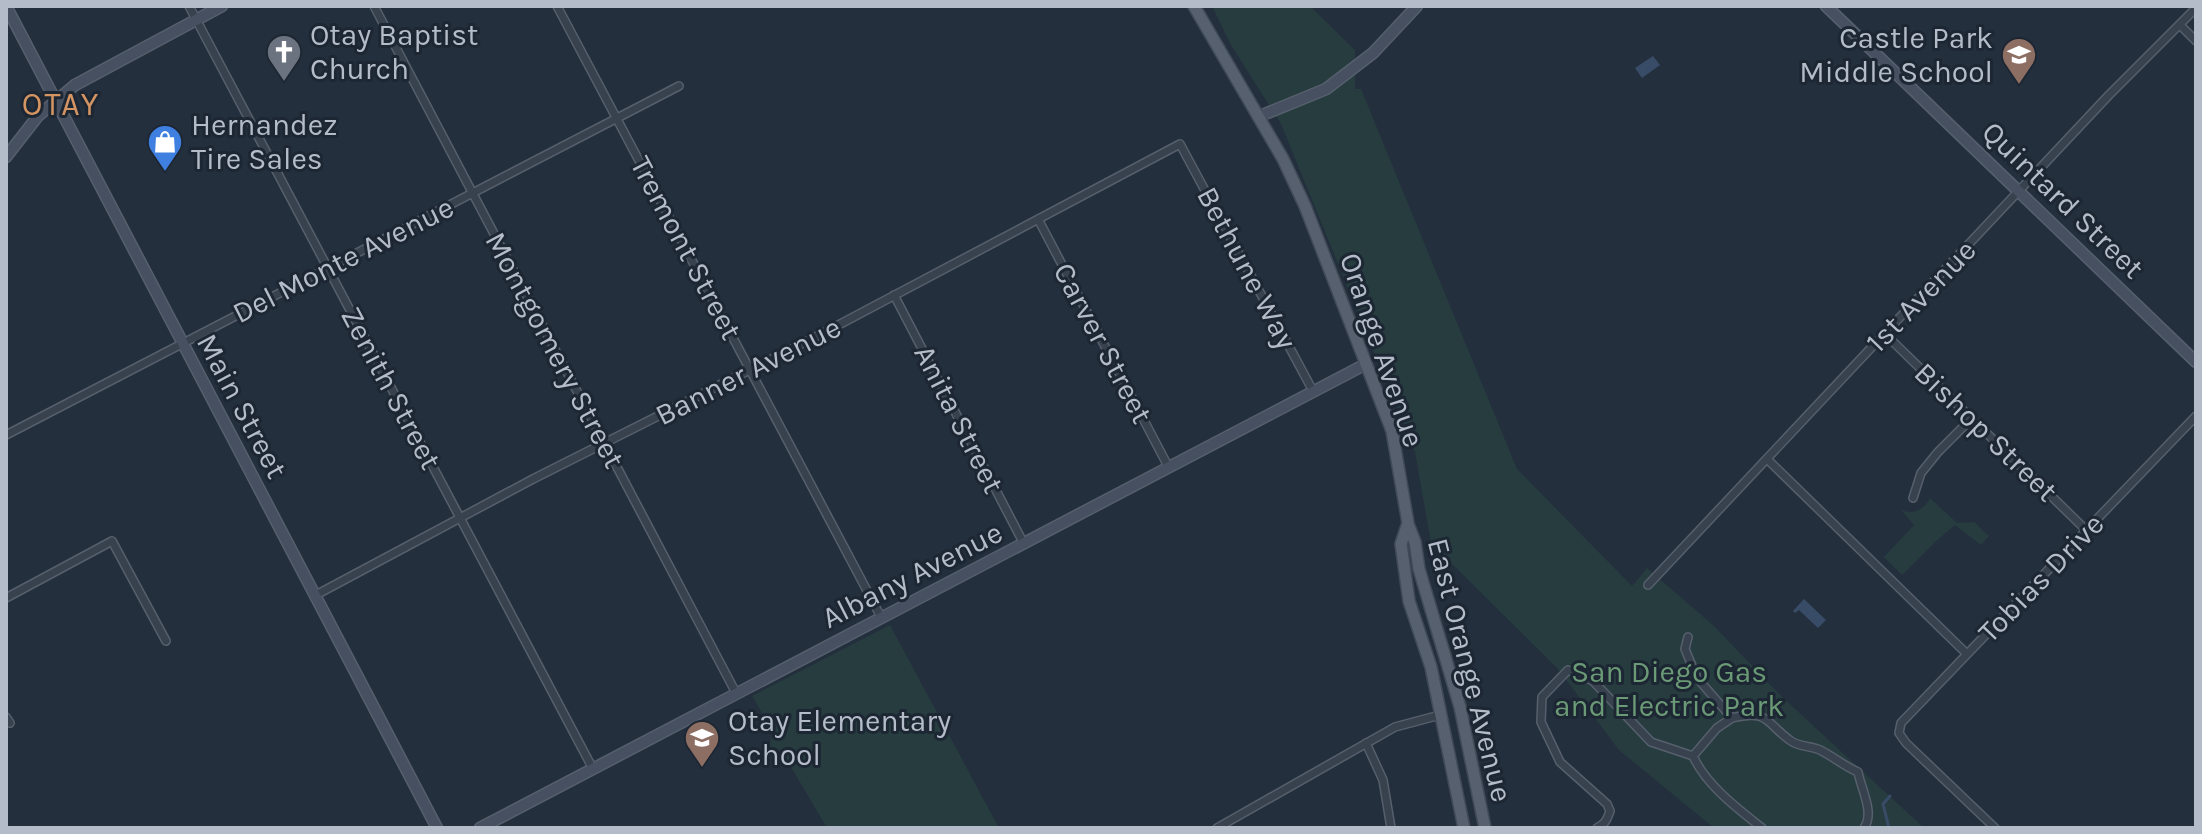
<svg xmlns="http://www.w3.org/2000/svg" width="2202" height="834" font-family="Karla,sans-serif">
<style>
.green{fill:#263c3f}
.water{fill:#394c67}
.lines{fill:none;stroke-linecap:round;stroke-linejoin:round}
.stream{stroke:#394c67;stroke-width:3}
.street-casing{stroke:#565f6c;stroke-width:10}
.secondary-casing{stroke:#565f6c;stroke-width:13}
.primary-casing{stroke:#414a57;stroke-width:14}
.street{stroke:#38414e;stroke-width:7}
.secondary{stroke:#465061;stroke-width:10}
.primary{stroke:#56606e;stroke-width:11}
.labels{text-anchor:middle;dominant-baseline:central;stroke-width:6;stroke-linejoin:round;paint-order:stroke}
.poi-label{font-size:30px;fill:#b4bcc9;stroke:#1d2633;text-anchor:start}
.street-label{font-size:30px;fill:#b4bcc9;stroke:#1d2633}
.park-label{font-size:30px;fill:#6b9a76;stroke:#1d2633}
.neighbourhood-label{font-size:32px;letter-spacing:2px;fill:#d59563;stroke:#1d2633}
</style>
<rect width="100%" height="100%" fill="#242f3e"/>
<path class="green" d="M1212 6H1310L1355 50V89H1361L1517 469 1632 586 1647 568 1714 626 1780 695 1924 828H1714L1619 750 1558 669 1431 543 1415 452 1281 124 1231 45Z
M1930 498 1957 523 1974 522 1989 536 1981 545 1955 525 1935 542 1902 575 1884 557 1914 525 1901 510C1913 515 1924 510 1930 498Z
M890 625 999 828H827L781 750 769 747 773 731 752 696Z"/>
<path class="water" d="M1653 56 1660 65 1642 78 1635 68Z
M1804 599 1826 620 1818 628 1799 610 1795 613 1793 611Z"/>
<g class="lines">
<path class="stream" d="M1889 828 1883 804 1890 796"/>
<defs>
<path id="street" d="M189 6 593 769
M374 6 736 693
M557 6 881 617
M2180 25 2196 41
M1038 219 1169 468
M894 295 1024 544
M1884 333 2087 531
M6 435 679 86
M1767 459 1967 654
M1913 498 1921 473 1938 452 1971 419
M1648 585 2109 95 2196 8
M314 596 533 479 829 330 1180 144 1313 391
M6 598 112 541 166 641
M1688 637 1685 649 1697 678 1732 718C1770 709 1765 723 1791 741 1800 747 1811 746 1820 750 1834 757 1844 766 1858 772 1861 789 1875 813 1864 828
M6 717 10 723
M1732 718 1717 728 1693 756C1706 785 1737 808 1762 828
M1366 743 1383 780 1391 828
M1217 828 1395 727 1440 715
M1597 828C1605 824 1607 820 1610 811L1607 804 1560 762 1541 722 1542 697 1568 670 1593 681 1651 742 1693 756
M1995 828 1906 743 1899 733 1901 723 2196 416"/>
<path id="secondary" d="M6 6 437 828
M1826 6 2196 362
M1260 116 1326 89 1373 53 1417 6
M6 157 38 116 75 85 222 6
M480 828 1366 364"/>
<path id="primary" d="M1194 6 1283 159 1305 206 1392 431 1408 523 1401 544 1409 601 1431 667 1464 828
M1408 524 1415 542 1419 569 1460 707 1485 828"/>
</defs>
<use href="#street" class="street-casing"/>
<use href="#secondary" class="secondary-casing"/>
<use href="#primary" class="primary-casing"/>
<use href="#street" class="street"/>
<use href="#secondary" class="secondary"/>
<use href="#primary" class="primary"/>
</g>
<defs>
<symbol id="church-pin" viewBox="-11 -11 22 30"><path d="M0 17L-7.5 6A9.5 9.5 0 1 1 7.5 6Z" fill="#6b7280" stroke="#1d2633"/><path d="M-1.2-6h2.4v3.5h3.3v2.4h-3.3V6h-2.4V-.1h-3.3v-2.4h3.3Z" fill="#fff"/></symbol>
<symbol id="school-pin" viewBox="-11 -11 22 30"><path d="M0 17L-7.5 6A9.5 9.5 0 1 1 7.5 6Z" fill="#8d6e63" stroke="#1d2633"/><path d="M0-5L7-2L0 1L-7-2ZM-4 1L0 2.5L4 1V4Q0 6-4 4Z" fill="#fff"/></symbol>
<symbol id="shop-pin" viewBox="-11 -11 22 30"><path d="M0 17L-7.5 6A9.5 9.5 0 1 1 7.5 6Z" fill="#3f7fe0" stroke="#1d2633"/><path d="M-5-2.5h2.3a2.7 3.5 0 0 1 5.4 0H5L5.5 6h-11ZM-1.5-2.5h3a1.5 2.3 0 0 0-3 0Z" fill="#fff"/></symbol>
</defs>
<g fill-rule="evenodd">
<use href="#church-pin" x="264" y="32" width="40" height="54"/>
<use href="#school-pin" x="1999" y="35" width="40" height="54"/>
<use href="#shop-pin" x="145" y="122" width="40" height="54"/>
<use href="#school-pin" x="682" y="718" width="40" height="54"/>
</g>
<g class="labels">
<g class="poi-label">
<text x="310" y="35">Otay Baptist<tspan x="310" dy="34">Church</tspan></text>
<text x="1993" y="38" text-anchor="end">Castle Park<tspan x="1993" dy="34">Middle School</tspan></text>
<text x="191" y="125">Hernandez<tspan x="191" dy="34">Tire Sales</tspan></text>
<text x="728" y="721">Otay Elementary<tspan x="728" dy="34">School</tspan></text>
</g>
<g class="street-label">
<text transform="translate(2063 200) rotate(44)">Quintard Street</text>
<text transform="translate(686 248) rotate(62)">Tremont Street</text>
<text transform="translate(343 260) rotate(-27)">Del Monte Avenue</text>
<text transform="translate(1247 268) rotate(62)">Bethune Way</text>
<text transform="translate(1921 296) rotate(-46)">1st Avenue</text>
<text transform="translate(1103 343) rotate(62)">Carver Street</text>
<text transform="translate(555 350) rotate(62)">Montgomery Street</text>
<text transform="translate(1382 350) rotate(71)">Orange Avenue</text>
<text transform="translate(748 371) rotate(-27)">Banner Avenue</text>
<text transform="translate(391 388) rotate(62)">Zenith Street</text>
<text transform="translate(242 406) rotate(62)">Main Street</text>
<text transform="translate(959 419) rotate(63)">Anita Street</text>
<text transform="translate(1986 432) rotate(44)">Bishop Street</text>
<text transform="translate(912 575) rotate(-27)">Albany Avenue</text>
<text transform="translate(2041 578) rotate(-46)">Tobias Drive</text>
<text transform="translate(1470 670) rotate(76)">East Orange Avenue</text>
</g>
<g class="park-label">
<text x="1669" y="672">San Diego Gas<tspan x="1669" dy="34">and Electric Park</tspan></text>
</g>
<g class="neighbourhood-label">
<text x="61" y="104">OTAY</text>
</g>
</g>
<rect width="2202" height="834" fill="none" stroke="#b4bcc9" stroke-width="16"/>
</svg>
